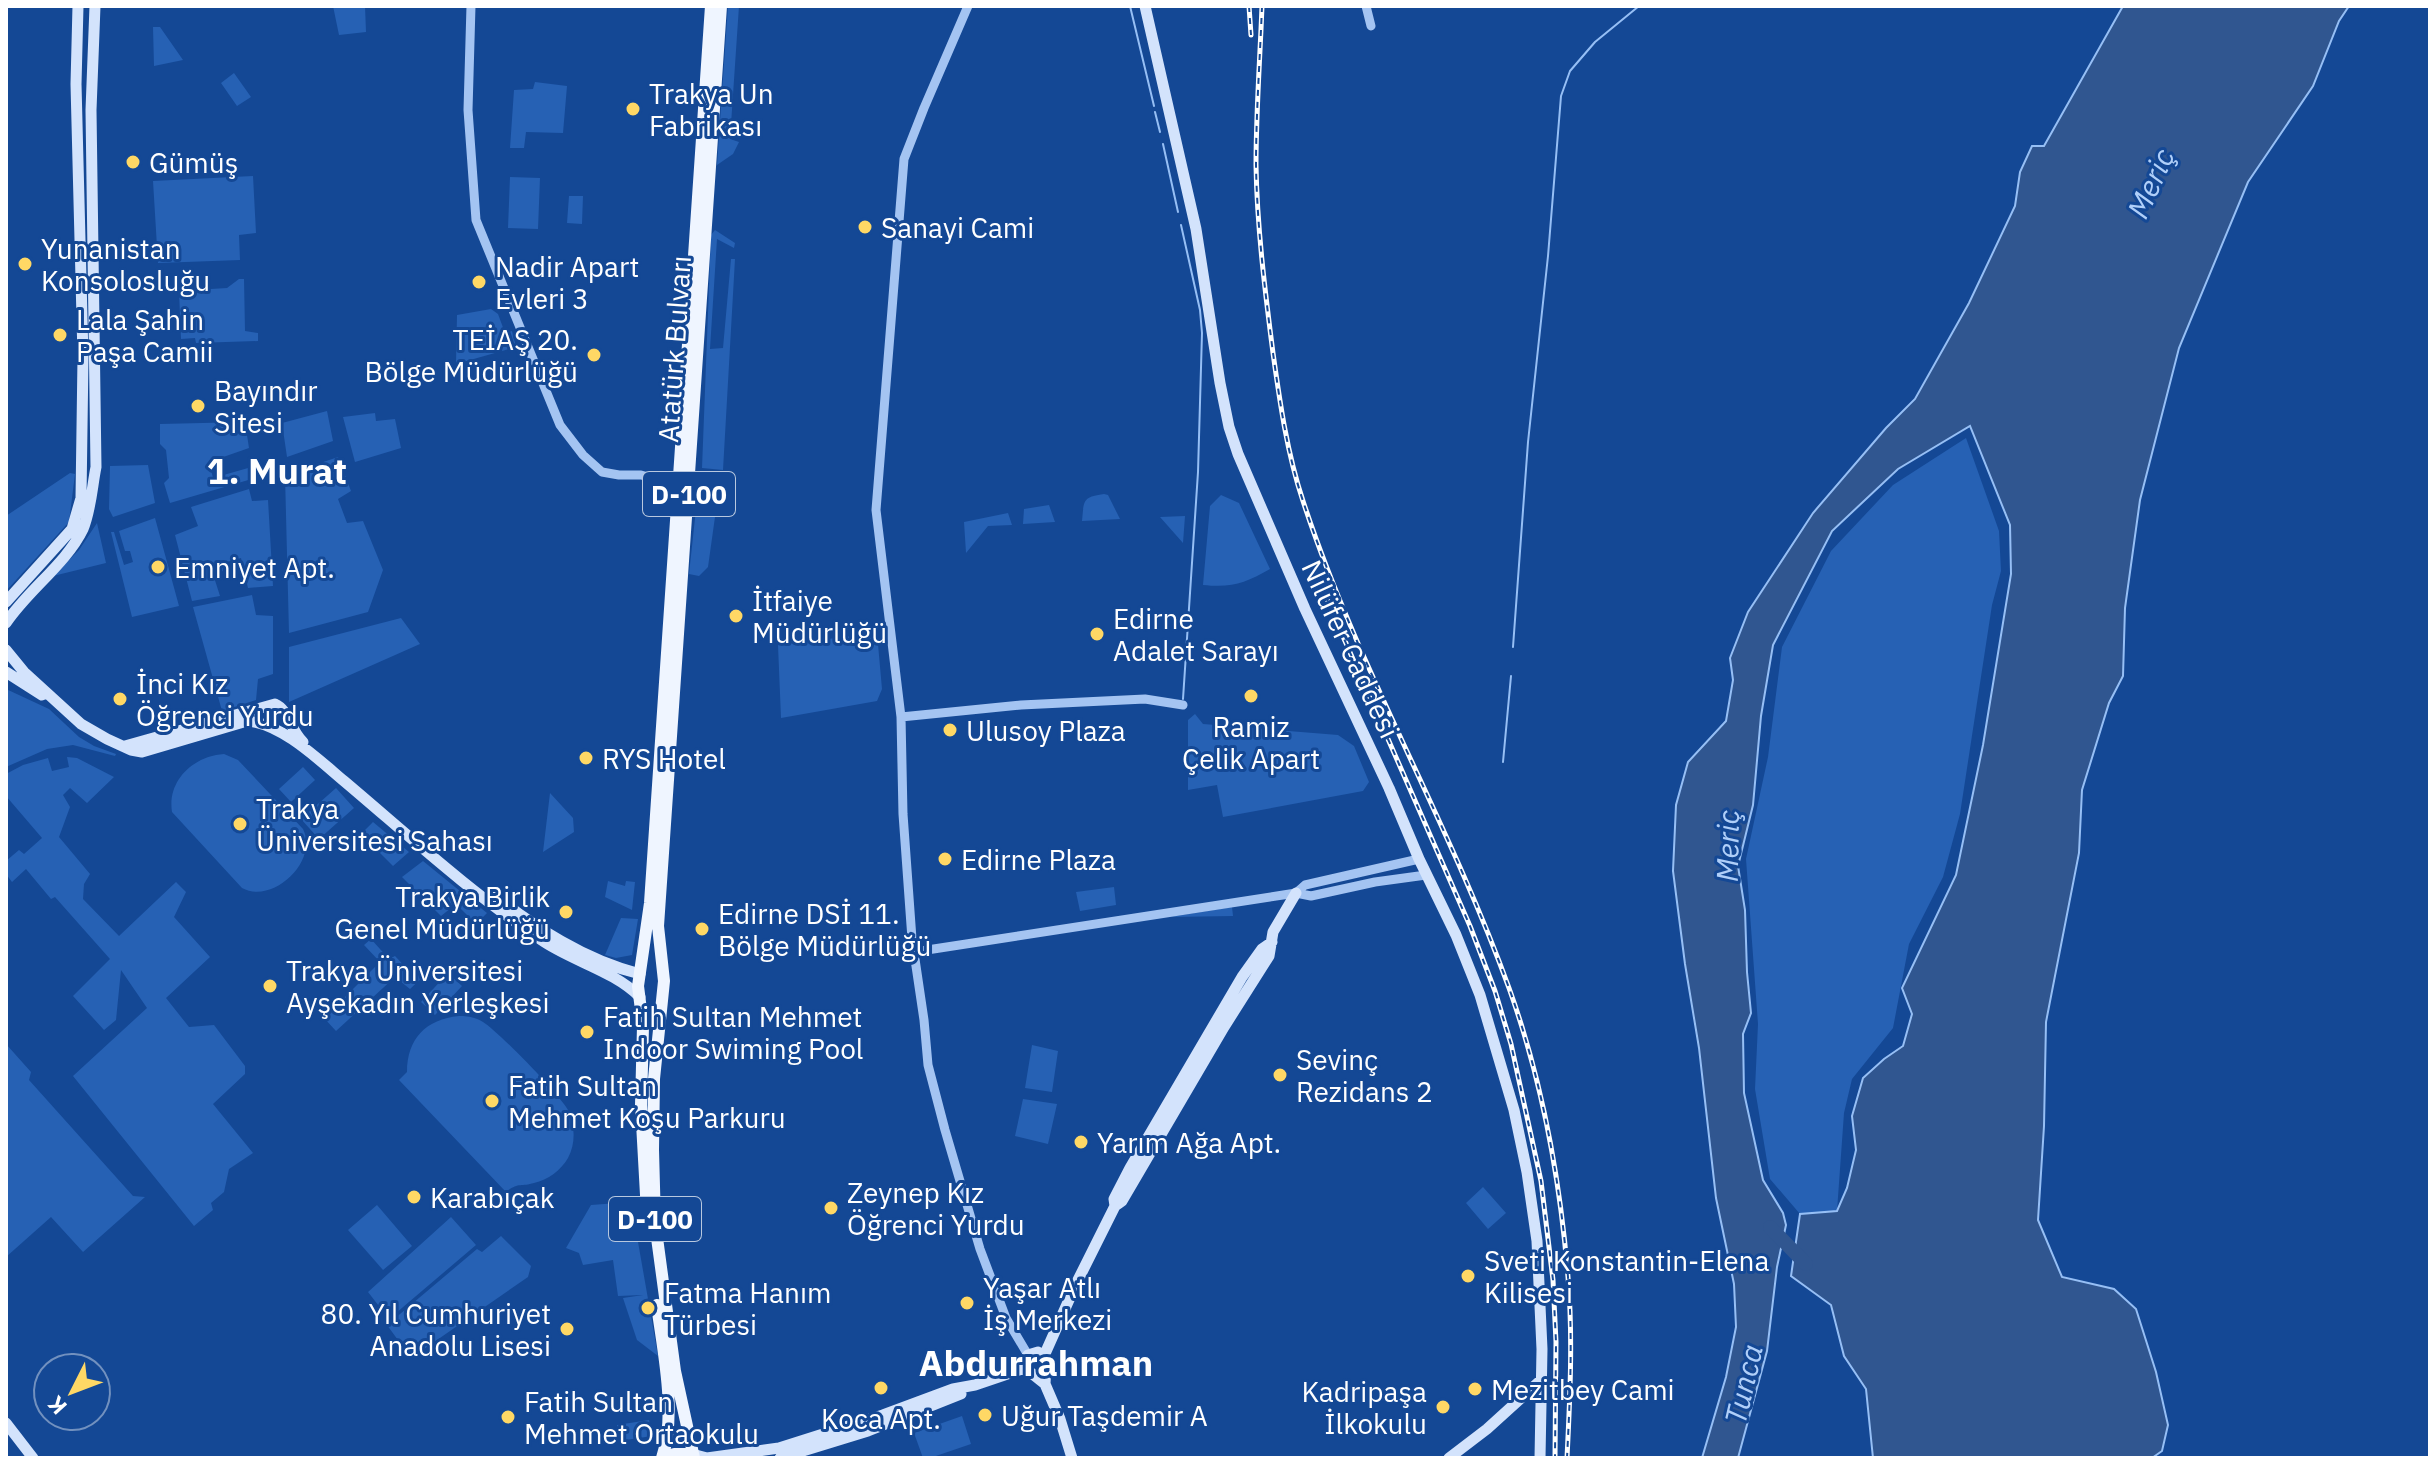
<svg xmlns="http://www.w3.org/2000/svg" width="2436" height="1464" font-family="'IBM Plex Sans',sans-serif">
<style>
.green{fill:#2661b4}
.water{fill:#305690;stroke:#96bff5;stroke-width:2}
.lines{fill:none;stroke-linecap:round;stroke-linejoin:round}
.stream{stroke:#96bff5;stroke-width:2}
.river{stroke:#305690;stroke-width:14}
.tertiary{stroke:#a4c4f2;stroke-width:9}
.secondary{stroke:#d3e3fc;stroke-width:11}
.primary{stroke:#eff5ff;stroke-width:12}
.rail-casing{stroke:#fff;stroke-width:5}
.rail{stroke:#144895;stroke-width:2;stroke-dasharray:6;stroke-linecap:butt}
.poi-dot{fill:#ffd865;stroke:#144895;stroke-width:3}
.labels{text-anchor:middle;dominant-baseline:central;stroke-width:6;stroke-linejoin:round;paint-order:stroke}
.shield{fill:#144895;stroke:#b8c8df;stroke-width:2}
.shield-label{font-size:26px;font-weight:bold;fill:#fff}
.poi-label{font-size:28px;fill:#fff;stroke:#144895;text-anchor:start}
.street-label{font-size:28px;fill:#fff;stroke:#144895}
.water-label{font-size:30px;font-style:italic;fill:#b0cff9;stroke:#144895}
.district-label{font-size:36px;font-weight:bold;fill:#fff;stroke:#144895}
</style>
<rect width="100%" height="100%" fill="#144895"/>
<path class="green" d="M333 6H365L366 32 339 35Z
M728 6H739L730 139 739 142 733 154 717 165Z
M153 27H160L183 60 154 66Z
M234 73 251 97 237 106 221 83Z
M535 82 567 86 563 133 526 132 524 148H510L514 90 533 89Z
M253 176 256 233 239 235 240 260 158 263 153 181Z
M510 177 540 178 538 229 508 228Z
M569 196H583L582 224 567 223Z
M715 230 735 243 734 248 717 239 710 349 723 348 731 259H735L723 470 702 468 711 235Z
M239 279H244L245 331 258 333V341L196 343 195 338 181 339 179 291 227 288Z
M491 309 498 314 505 333 512 331 516 347 456 364 457 315Z
M327 411 333 441 287 457 282 423Z
M375 413 376 421 395 419 401 448 355 462 343 417Z
M245 422 249 448 209 462 213 478 262 464 265 475 170 503 164 483 169 478 166 450 160 444V424Z
M1966 438 1999 531 2001 571 1992 605 1960 814 1943 877 1909 944 1893 1028 1852 1079 1844 1113 1837 1211 1800 1214 1770 1179 1755 1089 1758 1024 1746 859 1768 757 1782 647 1831 551 1893 485Z
M338 457 351 491 338 499 347 523 363 521 383 570 368 612 289 633 285 475Z
M148 465 155 503 113 517 109 509 110 466Z
M700 472 721 474 708 567 699 576 689 574Z
M70 473 75 474 69 522 6 591V516Z
M249 489 252 501 268 500 273 586 248 588 241 558 223 563V571L213 574 220 596 192 601 175 535 198 526 191 507Z
M1104 494 1108 495 1120 519 1082 521C1084 501 1082 497 1104 494Z
M1221 495 1239 503 1270 569C1245 583 1233 588 1203 585L1210 506Z
M1049 505 1055 522 1023 524 1024 509Z
M1008 513 1012 525 988 526 966 553 964 522Z
M1185 516 1183 543 1160 517Z
M155 518 179 606 132 617 111 532H114L124 565 133 562 130 551H125L119 531Z
M97 523 106 563 53 576 79 550Z
M252 595 256 615 273 616V674L258 679 256 700 222 711 193 607Z
M401 618 420 644 289 702V647Z
M877 633 882 689 877 701 781 718 778 645Z
M6 689 49 709 79 737 94 746 116 754 115 756 73 745 47 749 6 767Z
M1195 714 1203 724 1338 735 1354 746 1369 782 1363 791 1223 817 1217 785 1188 790V720Z
M224 754 238 760 303 829C319 861 273 905 242 888L172 812C167 780 194 756 224 754Z
M67 757 77 758 114 777 87 803 70 788 63 795 70 807 59 837 90 874 84 884 83 899 119 936 176 882 186 892 174 917 210 957 166 998 189 1027 214 1025 245 1066V1074L213 1104 253 1153 229 1169 224 1192 211 1203 213 1210 194 1226 73 1076 147 1008 121 970 116 1020 104 1030 73 996 110 959 55 897 51 899 26 869 12 882 6 874V861L19 850 24 854 42 838 6 796V774L23 765 48 758 52 771 69 767Z
M303 767 315 780 291 802 279 789Z
M336 788 354 808 319 839 301 819Z
M550 793 573 818 574 832 543 852Z
M373 822 409 852 393 866 361 834Z
M423 861 487 913 476 924 456 904 441 916 402 877Z
M608 881 625 886 626 881 635 882 632 910 605 897Z
M1114 887 1116 905 1080 911 1076 892Z
M1232 907 1233 916 1170 917Z
M621 918 638 919 632 955 616 958 605 955Z
M371 939 389 959 395 956 411 973 418 967 426 974 410 989 395 977 336 1031 324 1018 380 962 364 945Z
M448 973 462 986 435 1015 421 1002Z
M459 1016C468 1016 475 1017 483 1022 498 1031 560 1095 568 1110 575 1124 576 1144 568 1158 561 1170 548 1180 534 1183 521 1187 518 1182 506 1192L399 1080 407 1072C407 1039 426 1019 459 1016Z
M6 1044 31 1072 29 1080 133 1196 145 1197 83 1252 51 1217 6 1257Z
M1032 1045 1058 1051 1052 1092 1025 1088Z
M1023 1099 1057 1104 1048 1144 1015 1136Z
M1483 1187 1506 1213 1488 1229 1466 1203Z
M631 1202 658 1356 637 1340 623 1298 643 1295 618 1296 613 1260 583 1265 579 1253 566 1248 591 1205Z
M377 1205 412 1246 383 1270 348 1230Z
M451 1217 476 1245 389 1319 368 1292Z
M501 1236 531 1266 528 1277 411 1358 387 1325 477 1249 482 1252Z
M962 1416 971 1444 930 1458H923L914 1433Z
M649 1420 652 1436 619 1441 617 1425Z"/>
<path class="water" d="M2123 6H2349L2339 21 2313 86 2248 182 2179 348 2140 500 2125 608 2123 676 2109 703 2082 790 2079 853 2046 1022 2044 1126 2038 1220 2062 1277 2114 1289 2136 1309 2156 1372 2168 1425 2162 1451 2152 1458H1873L1866 1389 1844 1356 1831 1305 1791 1276 1800 1214 1837 1211 1847 1188 1856 1150 1852 1116 1863 1078 1884 1059 1903 1046 1912 1014 1902 988 1956 875 1983 745 2011 574 2010 525 1970 426 1898 469 1832 531 1773 645 1761 716 1753 805 1738 866 1745 910 1747 972 1751 1013 1743 1034 1744 1093 1763 1180 1783 1213 1786 1225 1777 1267 1767 1351 1738 1458H1702L1726 1377 1736 1327 1734 1284 1716 1198 1699 1048 1685 964 1673 871 1676 805 1688 762 1726 721 1733 680 1730 658 1748 612 1813 513 1886 428 1915 399 1969 303 2015 206 2020 172 2032 146H2044Z"/>
<g class="lines">
<path class="stream" d="M1130 6 1154 106
M1155 112 1160 132
M1163 144 1178 212
M1181 225 1200 310 1202 333 1198 472 1183 699
M1513 647 1528 442 1548 256 1561 96 1570 71 1595 42 1639 6
M1503 762 1511 676"/>
<path class="river" d="M1770 1227 1806 1264"/>
<path class="tertiary" d="M471 6 468 110 476 220 560 425 583 455 602 472 619 475H641L678 485
M968 6 924 108 904 159 876 510 901 717 903 814 912 939 924 1020 928 1065 945 1130 980 1249 1006 1318 1028 1355
M1366 6 1371 26
M901 717 1021 705 1145 699 1183 705
M1296 893 1305 885 1419 859
M914 952 1296 893 1311 896 1375 882 1426 875"/>
<path class="secondary" d="M1145 6 1196 229 1220 383 1229 427 1238 454 1305 609 1389 788 1419 859 1456 935 1480 995 1514 1110 1527 1172 1537 1241 1542 1349 1540 1458
M6 602 72 529 81 498 83 357 76 84 78 6
M6 623C28 590 66 564 83 529 91 510 92 487 96 467L91 110 95 6
M6 650 24 672 81 724 107 739 131 750 142 752 247 721C281 723 319 760 344 781 408 835 471 893 540 939 571 961 613 970 640 997
M6 672 42 695
M125 746 275 704C289 710 290 730 303 742
M491 893C536 928 584 960 640 974
M1115 1206 1114 1199 1130 1168 1242 977 1262 949 1272 942
M1044 1356 1076 1284 1115 1206 1122 1201 1224 1027 1269 956 1273 932 1296 893
M1044 1356 1046 1365 1045 1384
M1025 1368 1045 1384 1060 1419 1072 1458
M1025 1368 1023 1362 1028 1355 1038 1352 1044 1356
M6 1423 33 1458
M692 1454 707 1458 779 1448 883 1415 953 1389 975 1385 1025 1368
M780 1458 868 1431 961 1394
M1449 1458 1487 1429 1541 1380"/>
<path class="primary" d="M648 1231 641 1105 643 1026 638 986 650 903 711 6
M657 1305C663 1351 677 1413 662 1458
M664 1458 674 1454H692
M694 1458 675 1371 655 1223 653 1150 654 1079 664 981 658 926 721 6"/>
<defs>
<path id="rail" d="M1249 6 1251 35
M1262 6C1260 59 1256 112 1256 165 1257 227 1265 291 1273 353 1280 403 1287 453 1303 501 1358 669 1449 822 1509 988 1542 1080 1560 1179 1568 1277 1573 1337 1570 1398 1567 1458
M1317 573 1331 609 1470 926 1495 991 1511 1044 1541 1181 1553 1280 1556 1342 1555 1458"/>
</defs>
<use href="#rail" class="rail-casing"/>
<use href="#rail" class="rail"/>
</g>
<g class="poi-dot">
<circle cx="633" cy="109" r="8"/>
<circle cx="133" cy="162" r="8"/>
<circle cx="865" cy="227" r="8"/>
<circle cx="25" cy="264" r="8"/>
<circle cx="479" cy="282" r="8"/>
<circle cx="60" cy="335" r="8"/>
<circle cx="594" cy="355" r="8"/>
<circle cx="198" cy="406" r="8"/>
<circle cx="158" cy="567" r="8"/>
<circle cx="736" cy="616" r="8"/>
<circle cx="1097" cy="634" r="8"/>
<circle cx="1251" cy="696" r="8"/>
<circle cx="120" cy="699" r="8"/>
<circle cx="950" cy="730" r="8"/>
<circle cx="586" cy="758" r="8"/>
<circle cx="240" cy="824" r="8"/>
<circle cx="945" cy="859" r="8"/>
<circle cx="566" cy="912" r="8"/>
<circle cx="702" cy="929" r="8"/>
<circle cx="270" cy="986" r="8"/>
<circle cx="587" cy="1032" r="8"/>
<circle cx="1280" cy="1075" r="8"/>
<circle cx="492" cy="1101" r="8"/>
<circle cx="1081" cy="1142" r="8"/>
<circle cx="414" cy="1197" r="8"/>
<circle cx="831" cy="1208" r="8"/>
<circle cx="1468" cy="1276" r="8"/>
<circle cx="967" cy="1303" r="8"/>
<circle cx="648" cy="1308" r="8"/>
<circle cx="567" cy="1329" r="8"/>
<circle cx="881" cy="1388" r="8"/>
<circle cx="1475" cy="1389" r="8"/>
<circle cx="1443" cy="1407" r="8"/>
<circle cx="985" cy="1415" r="8"/>
<circle cx="508" cy="1417" r="8"/>
</g>
<g class="labels">
<g class="shield">
<rect x="643" y="472" width="92" height="44" rx="6"/>
<rect x="609" y="1197" width="92" height="44" rx="6"/>
</g>
<g class="shield-label">
<text x="689" y="494">D-100</text>
<text x="655" y="1219">D-100</text>
</g>
<g class="poi-label">
<text x="649" y="93">Trakya Un<tspan x="649" dy="32">Fabrikası</tspan></text>
<text x="149" y="162">Gümüş</text>
<text x="881" y="227">Sanayi Cami</text>
<text x="41" y="248">Yunanistan<tspan x="41" dy="32">Konsolosluğu</tspan></text>
<text x="495" y="266">Nadir Apart<tspan x="495" dy="32">Evleri 3</tspan></text>
<text x="76" y="319">Lala Şahin<tspan x="76" dy="32">Paşa Camii</tspan></text>
<text x="578" y="339" text-anchor="end">TEİAŞ 20.<tspan x="578" dy="32">Bölge Müdürlüğü</tspan></text>
<text x="214" y="390">Bayındır<tspan x="214" dy="32">Sitesi</tspan></text>
<text x="174" y="567">Emniyet Apt.</text>
<text x="752" y="600">İtfaiye<tspan x="752" dy="32">Müdürlüğü</tspan></text>
<text x="1113" y="618">Edirne<tspan x="1113" dy="32">Adalet Sarayı</tspan></text>
<text x="136" y="683">İnci Kız<tspan x="136" dy="32">Öğrenci Yurdu</tspan></text>
<text x="1251" y="726" text-anchor="middle">Ramiz<tspan x="1251" dy="32">Çelik Apart</tspan></text>
<text x="966" y="730">Ulusoy Plaza</text>
<text x="602" y="758">RYS Hotel</text>
<text x="256" y="808">Trakya<tspan x="256" dy="32">Üniversitesi Sahası</tspan></text>
<text x="961" y="859">Edirne Plaza</text>
<text x="550" y="896" text-anchor="end">Trakya Birlik<tspan x="550" dy="32">Genel Müdürlüğü</tspan></text>
<text x="718" y="913">Edirne DSİ 11.<tspan x="718" dy="32">Bölge Müdürlüğü</tspan></text>
<text x="286" y="970">Trakya Üniversitesi<tspan x="286" dy="32">Ayşekadın Yerleşkesi</tspan></text>
<text x="603" y="1016">Fatih Sultan Mehmet<tspan x="603" dy="32">Indoor Swiming Pool</tspan></text>
<text x="1296" y="1059">Sevinç<tspan x="1296" dy="32">Rezidans 2</tspan></text>
<text x="508" y="1085">Fatih Sultan<tspan x="508" dy="32">Mehmet Koşu Parkuru</tspan></text>
<text x="1097" y="1142">Yarım Ağa Apt.</text>
<text x="847" y="1192">Zeynep Kız<tspan x="847" dy="32">Öğrenci Yurdu</tspan></text>
<text x="430" y="1197">Karabıçak</text>
<text x="1484" y="1260">Sveti Konstantin-Elena<tspan x="1484" dy="32">Kilisesi</tspan></text>
<text x="983" y="1287">Yaşar Atlı<tspan x="983" dy="32">İş Merkezi</tspan></text>
<text x="664" y="1292">Fatma Hanım<tspan x="664" dy="32">Türbesi</tspan></text>
<text x="551" y="1313" text-anchor="end">80. Yıl Cumhuriyet<tspan x="551" dy="32">Anadolu Lisesi</tspan></text>
<text x="1491" y="1389">Mezitbey Cami</text>
<text x="1427" y="1391" text-anchor="end">Kadripaşa<tspan x="1427" dy="32">İlkokulu</tspan></text>
<text x="524" y="1401">Fatih Sultan<tspan x="524" dy="32">Mehmet Ortaokulu</tspan></text>
<text x="1001" y="1415">Uğur Taşdemir A</text>
<text x="881" y="1418" text-anchor="middle">Koca Apt.</text>
</g>
<g class="street-label">
<text transform="translate(674 349) rotate(-86)">Atatürk Bulvarı</text>
<text transform="translate(1351 649) rotate(65)">Nilüfer Caddesi</text>
</g>
<g class="water-label">
<text transform="translate(2150 183) rotate(-66)">Meriç</text>
<text transform="translate(1727 846) rotate(-89)">Meriç</text>
<text transform="translate(1743 1384) rotate(-77)">Tunca</text>
</g>
<g class="district-label">
<text x="277" y="470">1. Murat</text>
<text x="1036" y="1362">Abdurrahman</text>
</g>
</g>
<rect width="2436" height="1464" fill="none" stroke="#ffffff" stroke-width="16"/>
<g transform="translate(72 1392) rotate(228)"><circle r="38" fill="#144895" stroke="#7291bf" stroke-width="2"/>
<path d="M0-6L14 30L0 20L-14 30Z" fill="#ffd865"/>
<text y="-12" font-size="22" font-weight="bold" text-anchor="middle" fill="#ffffff">K</text>
</g>
</svg>
